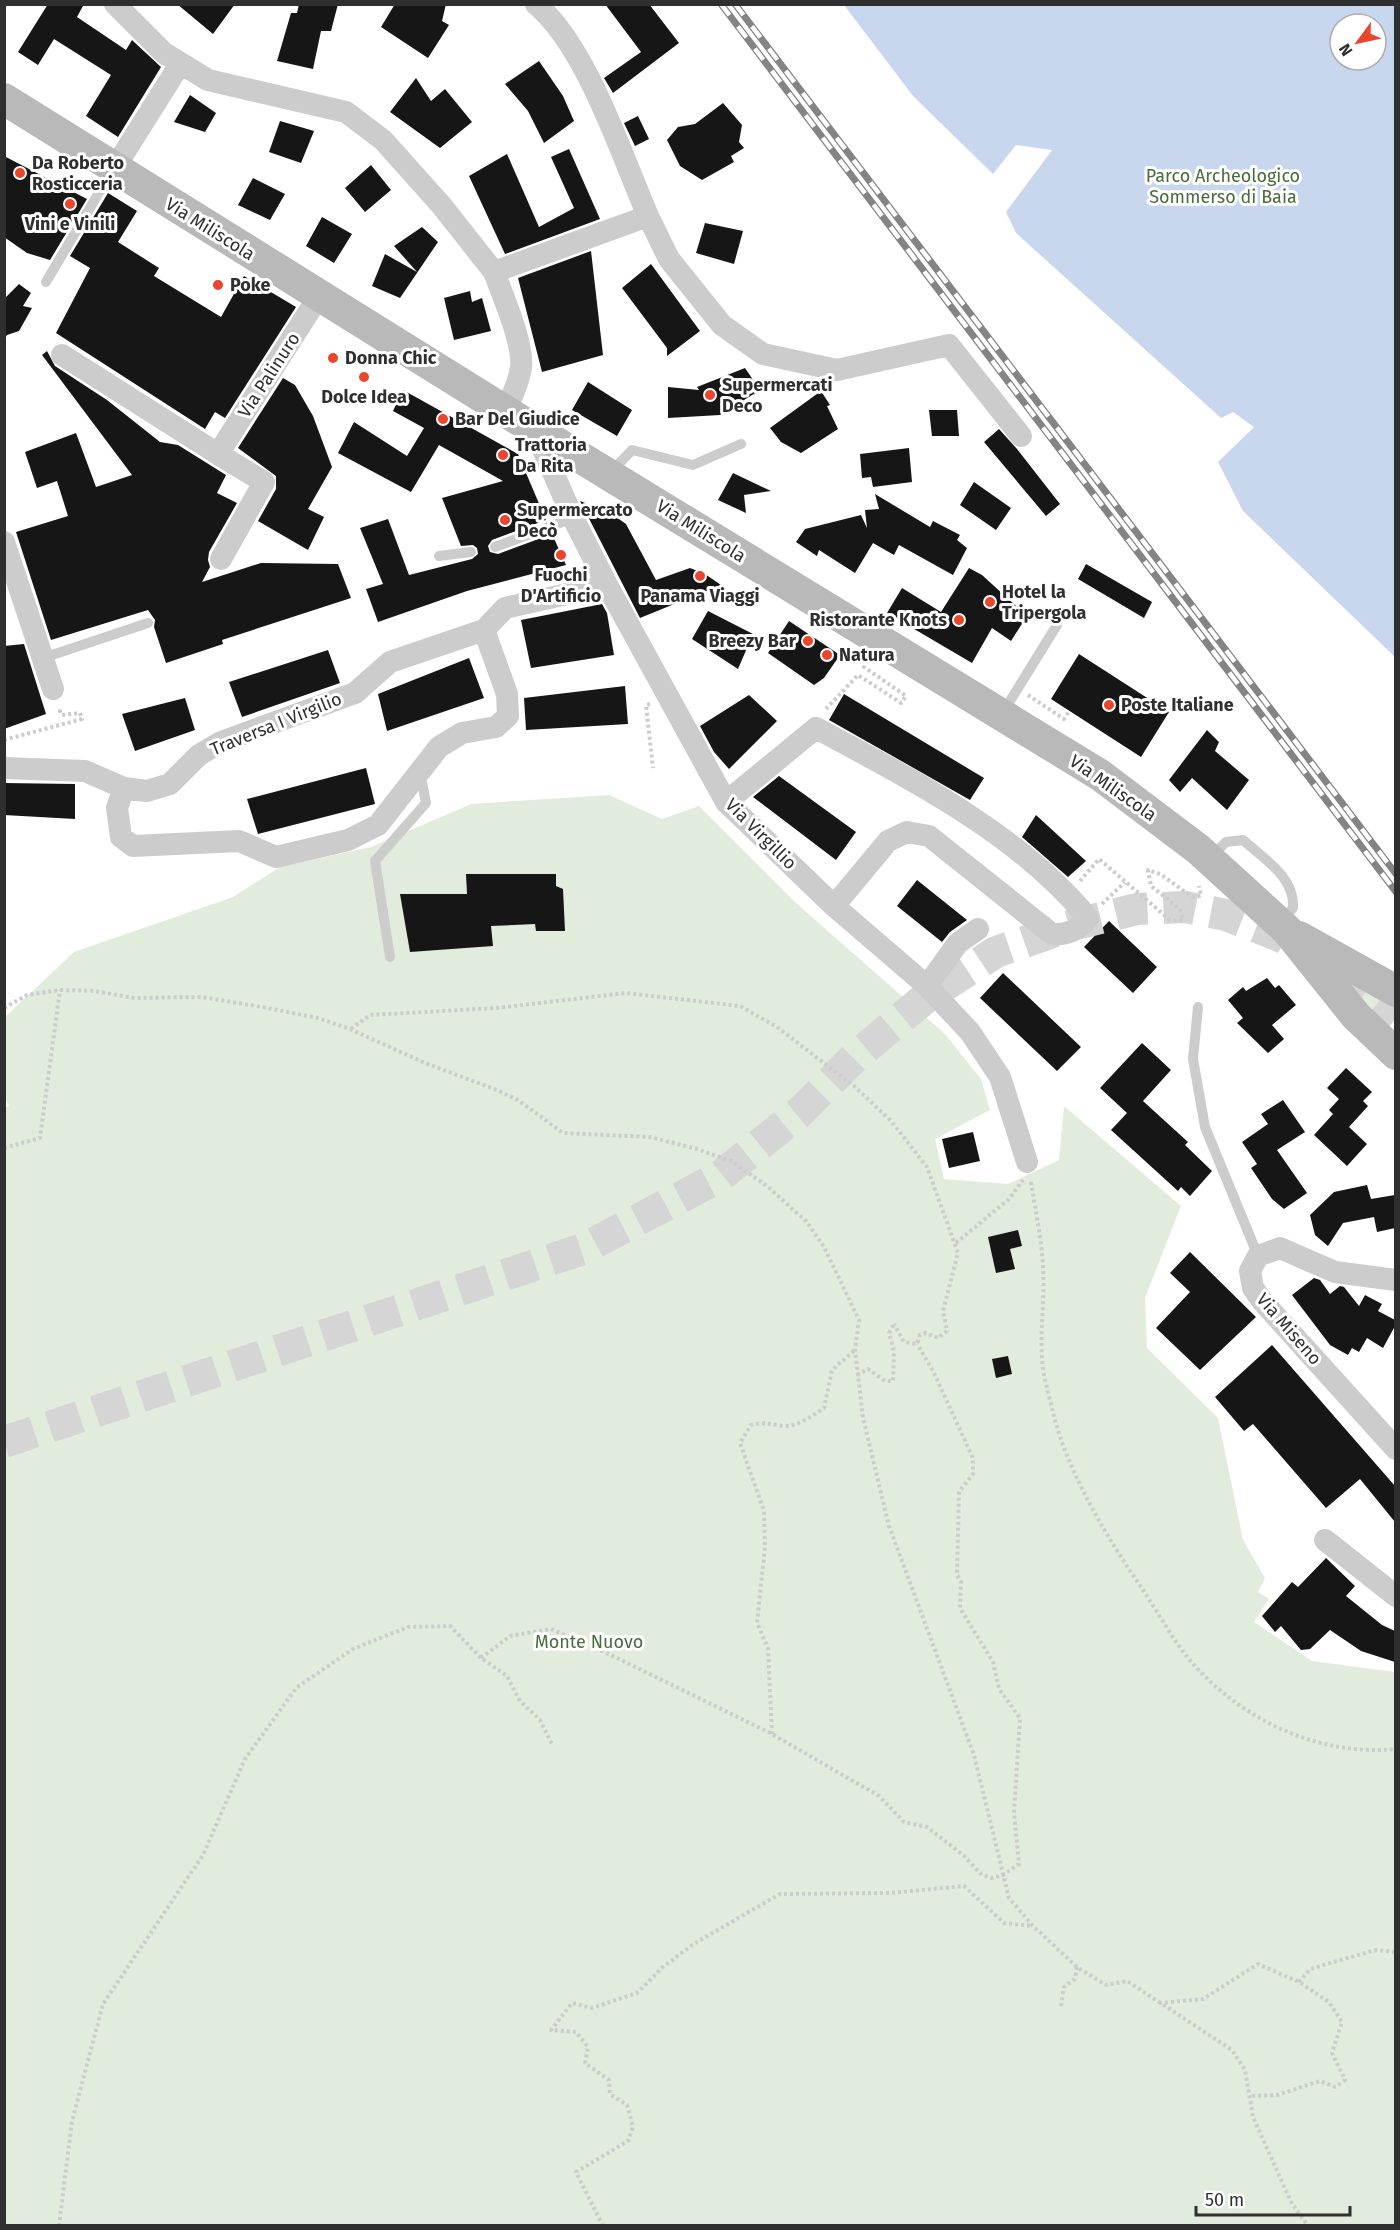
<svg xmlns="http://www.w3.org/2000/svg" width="1400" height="2230" font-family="'Fira Sans',sans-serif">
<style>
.green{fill:#e2ecdc}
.water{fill:#c8d7ed;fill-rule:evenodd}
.building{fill:#161616}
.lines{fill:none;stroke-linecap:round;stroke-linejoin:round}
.secondary-tunnel{stroke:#d5d5d5;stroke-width:32;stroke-dasharray:32 16;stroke-linecap:butt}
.path{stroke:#ccc;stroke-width:4;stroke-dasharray:3 3;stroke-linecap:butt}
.lane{stroke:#ccc;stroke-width:10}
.street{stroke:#ccc;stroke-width:22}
.secondary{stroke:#b9b9b9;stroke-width:32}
.rail-casing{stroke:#848484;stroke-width:7}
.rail{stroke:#fff;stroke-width:4.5;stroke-dasharray:14;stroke-linecap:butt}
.poi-dot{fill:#ea452d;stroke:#fff;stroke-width:2}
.labels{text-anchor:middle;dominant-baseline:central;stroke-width:6;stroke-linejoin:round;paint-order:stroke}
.poi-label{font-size:18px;font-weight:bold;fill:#2f2f2f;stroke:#fff;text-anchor:start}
.park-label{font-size:18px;fill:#486c3b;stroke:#fff}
.street-label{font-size:18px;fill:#2f2f2f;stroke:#fff}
</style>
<rect width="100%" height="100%" fill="#fff"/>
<path class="green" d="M609 795 662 819 699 806 796 903 945 1034 981 1079 990 1110 935 1139 944 1179 1008 1184 1059 1160 1064 1106 1181 1206 1145 1298 1147 1348 1218 1418 1243 1540 1265 1578 1258 1592 1269 1599 1254 1622 1312 1661 1395 1672V2225L5 2226 4 1108 9 1106 4 1096 5 1017 74 952 233 897 280 867 371 847 471 804Z
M1347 980C1361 988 1400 1002 1392 1024L1383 1026Z"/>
<path class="water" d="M844 5H1395V657L1243 511 1218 462 1254 427 1233 412 1221 418 1016 233 1006 212 1052 150 1016 145 993 174 913 96ZM1340 24H1376V60H1340Z"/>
<path class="building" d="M48 4H84L77 17 126 50 132 40 161 67 118 137 86 116 111 75 54 39 38 65 18 52Z
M177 4H235L213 34Z
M299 4H338L331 31H321L313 69 277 61 291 13H297Z
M395 4H446L442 21 449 25 428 58 381 27Z
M605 4H649L679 43 613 93 604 78 641 52Z
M539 61 563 96 574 121 544 143 528 111 505 84Z
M416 78 431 101 445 89 472 122 440 148 390 112Z
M190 95 216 113 205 132 174 122Z
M723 103 742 125 739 142 744 148 731 156 734 162 702 180 680 166 667 140 678 127 695 124Z
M638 116 649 139 635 146 624 123Z
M280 121 314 131 301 163 269 152Z
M569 149 600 219 505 254 469 176 507 154 539 227 574 208 551 157Z
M4 156 87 199 50 260 27 253 4 237Z
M371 165 391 190 365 212 345 188Z
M253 178 285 194 270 220 238 205Z
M108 193 137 211 118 242 159 268 154 276 221 317 244 276 296 307 225 418 215 412 205 429 56 333 90 268 70 256Z
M322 217 352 234 334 263 306 246Z
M705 223 743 231 734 264 696 253Z
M422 227 438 242 400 298 372 286 385 254 417 272 394 246Z
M591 251 603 355 542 372 518 278Z
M651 264 700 331 667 356V348L622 288Z
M19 284 31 293 23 306 32 308 19 331 7 335 4 340V299Z
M470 291 472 302 482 298 491 331 454 340 444 298Z
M47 351 55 366 107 400 160 442 178 445 226 475 217 493 237 503 209 552 208 560 210 567 202 582 261 563 338 564 351 598 222 640 223 644 166 663 154 627 155 620 148 610 51 640 16 532 68 516 57 481 37 488 25 452 76 433 96 487 132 475 42 355Z
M745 368 760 390 720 415 668 418V387L699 390 697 387Z
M283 378 295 385 313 416 332 467 308 509 324 517 308 550 258 521 276 489V476L238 448Z
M588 382 632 410 617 436 572 410Z
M403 390 518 454 546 520 492 540 488 546 490 552 498 554 552 534 566 565 467 591 378 622 366 589 383 584 360 528 388 519 409 575 472 559 478 554 477 548 473 545 461 546 442 498 503 481 439 445 411 492 338 453 354 422 407 456 424 428 393 411Z
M821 391 830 405 827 406 838 429 801 453 781 442 770 428Z
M929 410H957L959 436H932Z
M999 429 1017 449 1060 504 1046 516 984 442Z
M909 448 912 482 873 487 871 477 862 478 860 454Z
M733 473 771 491 744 495 746 513 718 500Z
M974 482 1011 508 996 530 960 505Z
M875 494 930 527 933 521 960 535 957 540 967 548 953 575 899 545 894 555 873 543 855 573 819 550 817 556 796 542 805 529 861 515 867 528 865 510 879 509Z
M580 501 609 512 626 524 656 580 690 568 705 574 721 585 640 618Z
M1086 564 1152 602 1144 618 1078 579Z
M969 568 982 575 1027 616 1011 641 992 628 972 663 887 613 902 588 941 612Z
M602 604 607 613 614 655 531 668 521 620Z
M708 611 753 634 738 669 692 639Z
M789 621 840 655 824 678 814 685 768 653Z
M24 644 46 714 4 729V646Z
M328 650 340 683 242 717 229 682Z
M1079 654 1169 712 1141 757 1051 699Z
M469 658 484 698 387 731 378 694Z
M625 686 628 724 526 730 524 698Z
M844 694 984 778 970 800 829 720Z
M749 695 777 721 729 769 714 752 700 726Z
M185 698 195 730 135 751 122 714Z
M1207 730 1219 742 1215 751 1249 780 1227 810 1192 778 1180 792 1169 780Z
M366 768 375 804 258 834 247 799Z
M779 776 856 832 836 860 753 797Z
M4 783 75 784V819L4 815Z
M1036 815 1086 861 1068 877 1022 837Z
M466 874H556V886L563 889 565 931H536L535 924 491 926 493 946 410 952 400 894H467Z
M917 880 967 920 950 932 942 942 897 906Z
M1109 921 1157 967 1133 993 1084 947Z
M1003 973 1081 1047 1057 1071 980 998Z
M1267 978 1275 988 1279 985 1296 1005 1272 1025 1284 1039 1268 1053 1237 1023 1243 1018 1228 1000 1243 987 1246 991Z
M1142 1043 1171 1070 1143 1101 1188 1142 1185 1145 1212 1171 1190 1196 1181 1187 1178 1191 1111 1130 1127 1113 1100 1088Z
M1346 1068 1372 1092 1363 1101 1368 1106 1349 1127 1367 1144 1347 1166 1314 1135 1333 1114 1329 1110 1339 1099 1327 1088Z
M1283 1100 1305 1132 1277 1150 1307 1193 1284 1209 1272 1199 1251 1168 1257 1164 1242 1142 1268 1124 1261 1114Z
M973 1132 980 1161 949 1168 942 1139Z
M1367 1185 1371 1199 1395 1195V1228L1377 1232 1374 1217 1343 1223 1328 1246 1315 1235 1310 1215 1334 1192Z
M1018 1230 1022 1246 1010 1249 1015 1269 996 1273 988 1237Z
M1190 1252 1256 1317 1200 1370 1156 1328 1190 1292 1170 1273Z
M1314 1278 1320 1280 1330 1294 1340 1286 1344 1287 1359 1306 1365 1295 1382 1304 1378 1311 1395 1320V1326L1383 1348 1367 1338 1359 1352 1352 1348 1348 1355 1330 1345 1292 1295Z
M1272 1345 1395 1486V1522L1360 1479 1326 1508 1253 1424 1244 1431 1215 1397Z
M1008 1356 1012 1374 996 1378 992 1359Z
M1326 1558 1355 1586 1346 1596 1382 1625 1395 1631V1662L1361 1651 1330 1630 1310 1649 1301 1650 1281 1626 1275 1632 1262 1616 1292 1582 1298 1587Z"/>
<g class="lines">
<path class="secondary-tunnel" d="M4 1442 583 1249 719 1177 799 1113 855 1057 924 999 996 952 1076 924 1137 909 1185 907 1226 915 1282 937 1328 964 1396 1018"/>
<path class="path" d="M1028 695 1064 719 1069 711
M650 704 646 705 653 768
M826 709 858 675 901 703 906 696 864 667 867 662
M4 740 82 719 80 713 62 715 60 711 64 709
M1080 881 1099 859 1170 920H1183L1180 909 1151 886 1148 870 1160 874 1192 897 1201 896 1199 886
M1102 904 1125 882
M4 1008 27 995 60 990 95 991 134 998 202 997 262 1007 318 1018 350 1029 425 1063 497 1090 518 1100 563 1133 650 1137 697 1149 731 1161 767 1186 806 1221 824 1247 859 1320 855 1350 863 1418 889 1526 974 1755 1009 1898 1033 1926 1077 1967 1106 1985 1127 1981 1232 2050 1245 2070 1253 2117 1291 2202 1308 2226
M351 1029 370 1015 497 1008 625 993 740 1006 777 1027 854 1086 891 1121 927 1167 958 1253 943 1311 947 1331 938 1338 926 1333 920 1335 917 1344 904 1342 894 1324
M4 1148 40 1138 60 990
M1031 1182C1035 1210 1042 1239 1043 1268 1045 1298 1040 1329 1042 1359 1043 1376 1049 1395 1053 1412 1067 1472 1108 1539 1143 1590 1158 1612 1171 1637 1188 1658 1238 1718 1317 1757 1396 1749
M956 1243 1009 1199 1023 1180
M857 1375 868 1369 885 1381H893L894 1351 889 1333 894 1324
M481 1658 510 1636 551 1629 611 1655 772 1734 879 1796 904 1822 927 1827 963 1855 982 1875 992 1878 1003 1875 1019 1864 1014 1813 1020 1718 999 1689 993 1662 960 1608 961 1582 957 1575 959 1492 973 1474V1458L933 1371 917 1344
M772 1734 768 1648 757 1623 765 1547 764 1511 740 1443 751 1425C767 1421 770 1425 785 1426 799 1426 813 1415 824 1408L832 1370 855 1350
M1299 1982 1310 1969 1375 1950 1396 1952
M1159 2003 1203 1999 1258 1964 1299 1982 1329 2002 1342 2022 1332 2053 1345 2080 1335 2087 1320 2081 1277 2095 1250 2096
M1061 2006 1064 1987 1075 1979 1077 1967
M59 2226 72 2121 103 2004 203 1855 245 1759 296 1688 353 1649 408 1627 450 1626 481 1658 507 1676 520 1701 540 1720 552 1744
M603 2226 576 2172 628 2141 633 2127 627 2105 610 2094 609 2080 585 2063 588 2047 576 2032 551 2030 572 2003 592 2008 637 1993 663 1967 695 1943 780 1894 890 1893 964 1886 1004 1923 1033 1926"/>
<path class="lane" d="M46 282 113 169
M611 472 632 450 693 465 741 444
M495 547 573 518
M439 556 471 552
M43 658 148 623
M1002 714 1057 625
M1212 856 1226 842 1243 840C1264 859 1295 877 1293 908L1282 921
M390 957 375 861 426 803 420 772
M1198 1007 1193 1059 1205 1127 1258 1256"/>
<path class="street" d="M115 4 164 53 208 80 346 112 383 140 442 206 494 272 648 216 669 259 722 325 763 354 837 370 949 345 1021 436
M536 4C587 47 621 154 648 216
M114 169 180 64
M494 272C502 294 524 344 521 367 519 382 512 397 505 411
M62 355 218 454
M534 429 573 518 607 585 726 802 834 906 927 986 970 1032 1000 1077 1027 1162
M4 542 53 689
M221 559 264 482 218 454 319 296
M4 768 85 771 124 788 147 791 170 784 199 755 221 742 355 693 390 662 484 630 505 608 607 585
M124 788 117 808 121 837 133 846 239 841 276 857 348 840 378 825 439 747 462 733 496 727 508 716 507 694 484 630
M726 802 816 728C912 780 1018 833 1088 918 1078 930 1068 935 1052 934L929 836 907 832 888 841 834 906
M927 986 958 943 978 929
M1396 1280 1335 1272 1280 1248 1258 1256 1250 1271 1253 1288 1263 1302 1396 1449
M1325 1540 1396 1596"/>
<path class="secondary" d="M4 99 534 429 1100 775 1198 849 1287 930 1356 1016 1396 1054
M1299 937 1396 991"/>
<defs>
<path id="rail" d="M721 4 1396 892
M735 4 1396 874"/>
</defs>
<use href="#rail" class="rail-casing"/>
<use href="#rail" class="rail"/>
</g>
<g class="poi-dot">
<circle cx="20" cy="173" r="6"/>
<circle cx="70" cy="204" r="6"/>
<circle cx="218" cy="285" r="6"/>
<circle cx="333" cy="358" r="6"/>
<circle cx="364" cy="377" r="6"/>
<circle cx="710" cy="395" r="6"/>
<circle cx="443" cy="419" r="6"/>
<circle cx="503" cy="455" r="6"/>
<circle cx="505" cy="520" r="6"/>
<circle cx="561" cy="555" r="6"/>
<circle cx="700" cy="576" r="6"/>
<circle cx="990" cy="602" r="6"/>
<circle cx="959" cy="620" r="6"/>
<circle cx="808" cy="641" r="6"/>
<circle cx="827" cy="655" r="6"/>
<circle cx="1109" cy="705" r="6"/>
</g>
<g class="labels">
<g class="poi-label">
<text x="32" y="163">Da Roberto<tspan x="32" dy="21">Rosticceria</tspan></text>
<text x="70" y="224" text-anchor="middle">Vini e Vinili</text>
<text x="230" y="285">Poke</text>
<text x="345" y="358">Donna Chic</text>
<text x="722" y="385">Supermercati<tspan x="722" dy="21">Deco</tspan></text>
<text x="364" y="397" text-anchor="middle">Dolce Idea</text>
<text x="455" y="419">Bar Del Giudice</text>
<text x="515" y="445">Trattoria<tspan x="515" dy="21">Da Rita</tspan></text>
<text x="517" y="510">Supermercato<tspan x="517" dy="21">Decò</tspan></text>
<text x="561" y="575" text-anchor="middle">Fuochi<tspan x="561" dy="21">D'Artificio</tspan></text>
<text x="1002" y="592">Hotel la<tspan x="1002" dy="21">Tripergola</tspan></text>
<text x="700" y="596" text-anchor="middle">Panama Viaggi</text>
<text x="947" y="620" text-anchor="end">Ristorante Knots</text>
<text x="796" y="641" text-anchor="end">Breezy Bar</text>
<text x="839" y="655">Natura</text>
<text x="1121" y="705">Poste Italiane</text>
</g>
<g class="park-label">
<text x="1223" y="176">Parco Archeologico<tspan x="1223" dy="21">Sommerso di Baia</tspan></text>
<text x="589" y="1642">Monte Nuovo</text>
</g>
<g class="street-label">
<text transform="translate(210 229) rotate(32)">Via Miliscola</text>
<text transform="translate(269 375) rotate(-57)">Via Palinuro</text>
<text transform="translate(701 531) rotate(32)">Via Miliscola</text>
<text transform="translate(276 724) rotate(-22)">Traversa I Virgilio</text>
<text transform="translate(1113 788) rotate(35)">Via Miliscola</text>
<text transform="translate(761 834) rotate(45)">Via Virgillio</text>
<text transform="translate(1289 1329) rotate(49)">Via Miseno</text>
</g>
</g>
<rect width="1400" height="2230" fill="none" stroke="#2f2f2f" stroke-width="12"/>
<g transform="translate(1358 42) rotate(237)"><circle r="28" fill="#ffffff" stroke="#acacac" stroke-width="1.5"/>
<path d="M0-4.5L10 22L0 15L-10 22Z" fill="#ea452d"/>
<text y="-9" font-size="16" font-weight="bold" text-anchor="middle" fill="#2f2f2f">N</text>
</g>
<path d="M1196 2206v9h154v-9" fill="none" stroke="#2f2f2f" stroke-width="3"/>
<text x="1205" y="2206" font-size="18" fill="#2f2f2f" stroke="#ffffff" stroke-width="4.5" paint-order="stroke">50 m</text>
</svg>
